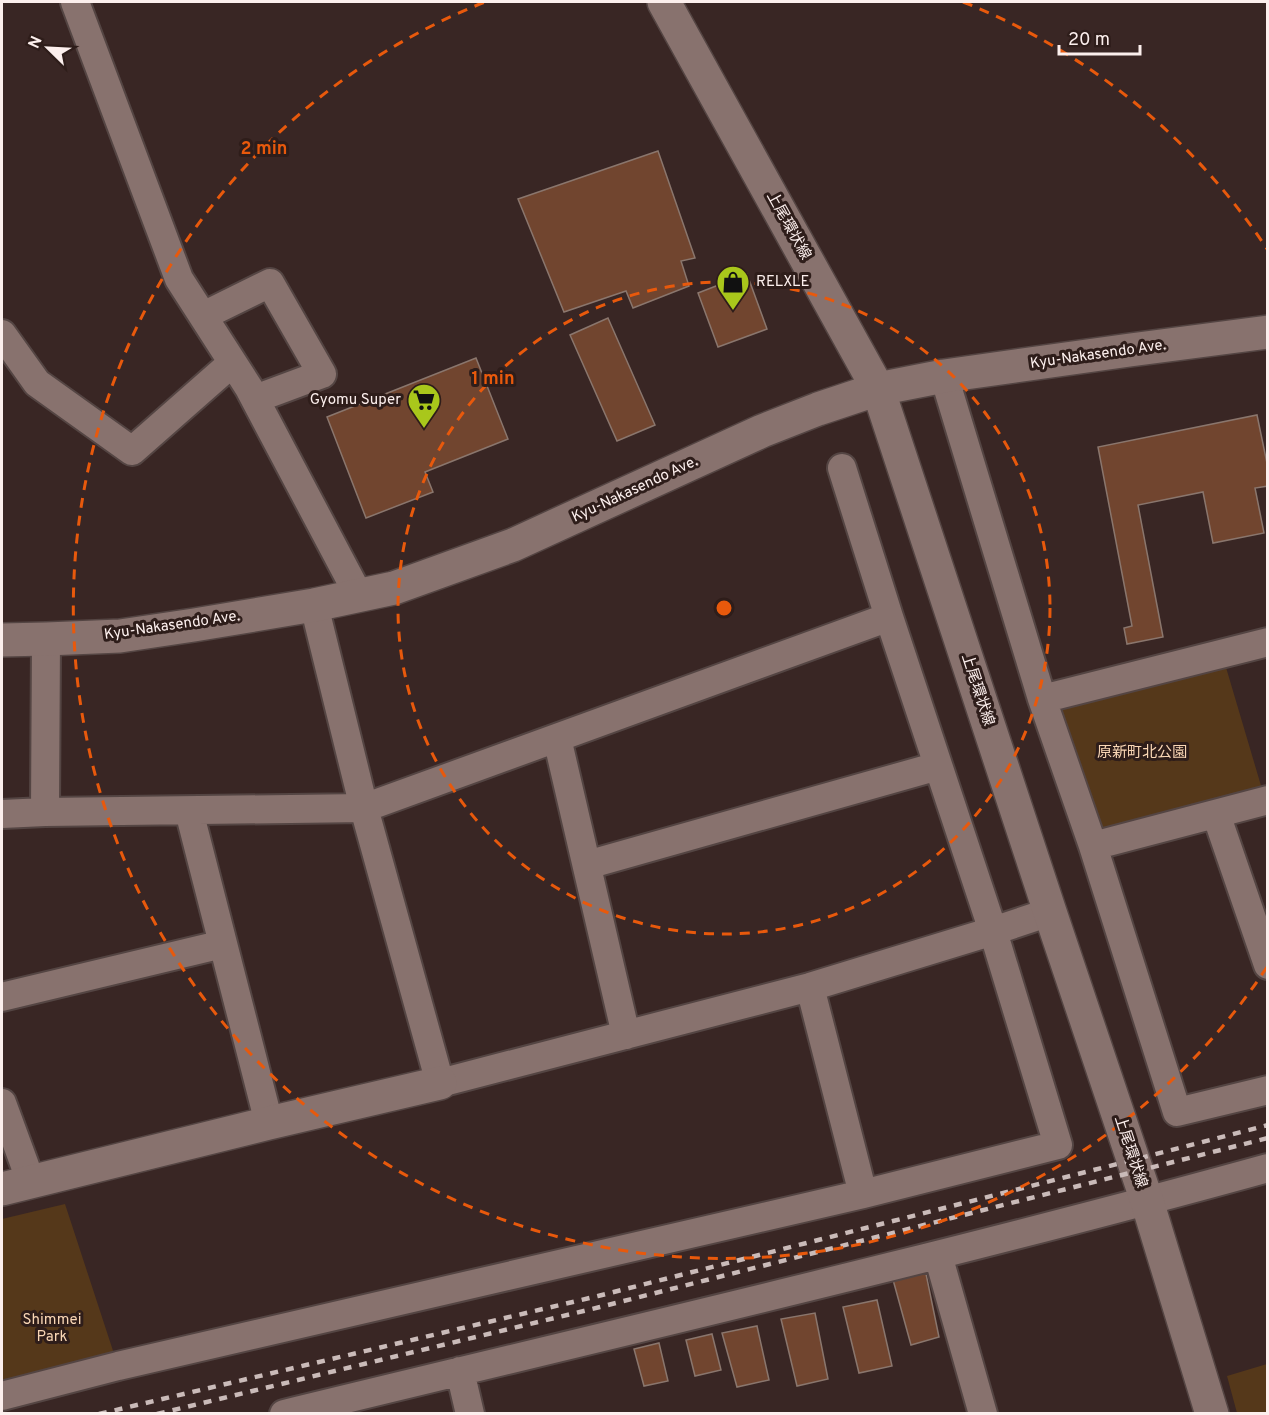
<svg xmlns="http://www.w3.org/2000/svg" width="1269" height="1415" font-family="Overpass,'Noto Sans JP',sans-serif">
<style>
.green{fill:#55381a}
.building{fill:#71452f;stroke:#8a766d;stroke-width:1.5}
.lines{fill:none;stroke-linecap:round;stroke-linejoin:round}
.minor-casing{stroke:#544543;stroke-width:32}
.tertiary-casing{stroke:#544543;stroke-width:36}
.secondary-casing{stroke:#544543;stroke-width:36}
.minor{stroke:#88726e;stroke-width:28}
.tertiary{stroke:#88726e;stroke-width:33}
.secondary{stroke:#88726e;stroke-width:33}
.rail{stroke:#cabbb9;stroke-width:4.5;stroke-dasharray:8 8;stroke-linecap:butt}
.ring{fill:none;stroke:#e8590c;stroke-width:3;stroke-dasharray:10 8}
.labels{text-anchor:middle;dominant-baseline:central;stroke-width:6;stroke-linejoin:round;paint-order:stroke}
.street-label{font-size:15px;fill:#fcefed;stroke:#2e1d1a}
.poi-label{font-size:15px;fill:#fcefed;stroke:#2e1d1a;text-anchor:start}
.park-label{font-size:15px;fill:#f9d6b5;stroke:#2e1d1a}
.centre{fill:#e8590c;stroke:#2e1d1a;stroke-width:3}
.ring-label{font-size:18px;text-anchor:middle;font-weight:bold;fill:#e8590c;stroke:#2e1d1a;stroke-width:6;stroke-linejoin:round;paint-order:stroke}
</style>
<rect width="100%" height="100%" fill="#392624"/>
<path class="green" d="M1225 664 1262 789 1105 830 1094 824 1059 716 1065 705Z
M65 1204 118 1366 2 1396V1219Z
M1267 1364V1413H1237L1227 1376Z"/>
<path class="building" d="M658 151 695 258 681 261 689 286 633 308 626 291 564 312 518 199Z
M747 274 767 329 718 347 698 293Z
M608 318 655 425 617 441 570 335Z
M476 358 508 439 425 472 433 492 366 518 327 417Z
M1257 415 1268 468V486L1255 488 1264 533 1213 543 1203 492 1138 505 1163 637 1127 644 1124 628 1132 626 1098 447Z
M925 1269 939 1337 911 1345 892 1276Z
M877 1300 892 1366 859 1373 843 1307Z
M815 1313 828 1379 797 1386 781 1319Z
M757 1326 769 1380 737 1387 722 1333Z
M712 1334 721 1370 695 1376 686 1340Z
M659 1343 668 1381 644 1386 634 1349Z"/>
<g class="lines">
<defs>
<path id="minor" d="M75 2 179 279 249 388 359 596
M203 316 270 283 322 374 255 399
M2 334 37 383 132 451 232 363
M944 376 1042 699 1093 846 1177 1112 1268 1090
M314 605 364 808 440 1083 810 987 993 931 1050 912
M1042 699 1268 642
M557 738 626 1035
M189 811 269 1123
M45 812 46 639
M2 814 45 812 364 808 889 617
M1216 814 1268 965
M1093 846 1268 800
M587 865 938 766
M810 987 863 1194
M2 997 223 944
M2 1103 31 1182
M938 1255 983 1414
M460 1371 470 1414
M2 1396 118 1366 863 1194 1058 1145 993 931 889 617 842 468
M284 1414C612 1334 942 1258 1268 1168"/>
<path id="tertiary" d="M2 1189 269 1123 440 1083"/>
<path id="secondary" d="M664 2 878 389 1050 912 1147 1201 1212 1414
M2 640 46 639 120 636 194 625 314 605 394 588 513 545 762 431 818 409 878 389 944 376 1130 350 1268 332"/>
</defs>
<use href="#minor" class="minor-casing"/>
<use href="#tertiary" class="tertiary-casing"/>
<use href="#secondary" class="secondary-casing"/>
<use href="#minor" class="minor"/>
<use href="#tertiary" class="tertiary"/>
<use href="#secondary" class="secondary"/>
<path class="rail" d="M99 1414 598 1296 1133 1160 1268 1125
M157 1414 600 1307 1268 1138"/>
</g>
<g class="ring">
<circle cx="724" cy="608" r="326"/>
<path d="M1267 967A651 651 0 1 1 485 2M963 2A651 651 0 0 1 1267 249"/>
</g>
<defs>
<symbol id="shop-pin" viewBox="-11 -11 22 30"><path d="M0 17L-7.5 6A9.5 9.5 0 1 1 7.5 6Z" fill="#a9c71b" stroke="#2e1d1a"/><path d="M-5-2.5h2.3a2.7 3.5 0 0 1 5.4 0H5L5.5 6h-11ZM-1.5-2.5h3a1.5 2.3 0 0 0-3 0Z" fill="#111"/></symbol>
<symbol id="supermarket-pin" viewBox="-11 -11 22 30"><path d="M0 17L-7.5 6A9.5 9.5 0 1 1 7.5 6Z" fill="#a9c71b" stroke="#2e1d1a"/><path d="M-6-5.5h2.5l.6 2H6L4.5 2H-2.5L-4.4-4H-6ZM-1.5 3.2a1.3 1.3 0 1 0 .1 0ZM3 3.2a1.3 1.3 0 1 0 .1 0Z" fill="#111"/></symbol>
</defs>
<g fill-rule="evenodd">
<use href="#shop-pin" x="714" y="263" width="38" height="52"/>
<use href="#supermarket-pin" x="405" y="381" width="38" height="52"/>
</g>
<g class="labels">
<g class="street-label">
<text transform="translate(788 226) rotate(61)">上尾環状線</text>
<text transform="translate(1098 355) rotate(-8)">Kyu-Nakasendo Ave.</text>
<text transform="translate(635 490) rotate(-25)">Kyu-Nakasendo Ave.</text>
<text transform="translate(172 626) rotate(-8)">Kyu-Nakasendo Ave.</text>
<text transform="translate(977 690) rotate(72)">上尾環状線</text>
<text transform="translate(1130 1152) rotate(72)">上尾環状線</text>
</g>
<g class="poi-label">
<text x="756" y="282">RELXLE</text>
<text x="401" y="400" text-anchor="end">Gyomu Super</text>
</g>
<g class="park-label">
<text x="1142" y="753">原新町北公園</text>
<text x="52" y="1320">Shimmei<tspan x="52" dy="17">Park</tspan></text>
</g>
</g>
<circle cx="724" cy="608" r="9" class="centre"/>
<g class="ring-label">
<text x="264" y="154">2 min</text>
<text x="493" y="384">1 min</text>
</g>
<rect width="1269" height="1415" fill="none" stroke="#fcefed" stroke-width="6"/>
<g transform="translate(48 48) rotate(294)" stroke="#2e1d1a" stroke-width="4.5" paint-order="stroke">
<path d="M0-4.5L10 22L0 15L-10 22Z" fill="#fcefed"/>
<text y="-9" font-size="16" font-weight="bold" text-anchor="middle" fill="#fcefed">N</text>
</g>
<path d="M1059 45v9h81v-9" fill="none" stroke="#fcefed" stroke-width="3"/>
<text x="1068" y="45" font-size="18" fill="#fcefed" stroke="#2e1d1a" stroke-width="4.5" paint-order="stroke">20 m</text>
</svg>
